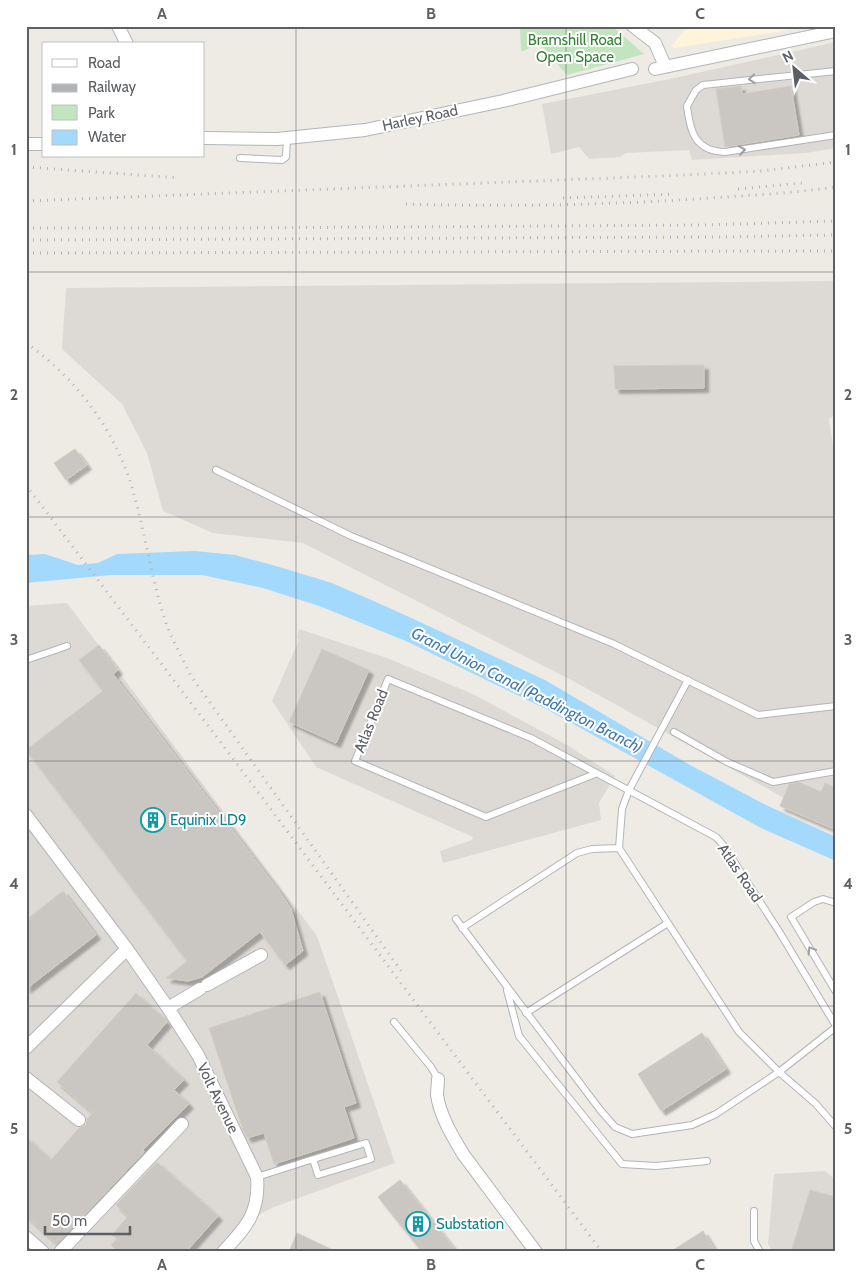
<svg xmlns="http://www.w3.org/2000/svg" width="862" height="1278" font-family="Cabin,sans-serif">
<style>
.commercial{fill:#fdf4da}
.industrial{fill:#dddad6}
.green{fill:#c2e5c0}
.water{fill:#a4d9fe}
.building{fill:#cac6c1;stroke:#d3cdc2;filter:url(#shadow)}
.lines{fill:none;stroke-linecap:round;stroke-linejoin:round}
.service-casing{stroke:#b1b5b9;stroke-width:8}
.minor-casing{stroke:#b1b5b9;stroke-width:14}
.service{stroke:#fff;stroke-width:6}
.minor{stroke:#fff;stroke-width:12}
.rail{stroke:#b2b3b4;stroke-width:3;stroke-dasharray:1 6;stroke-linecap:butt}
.oneway{stroke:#9da0a2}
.grid{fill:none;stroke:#5c6064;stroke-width:1;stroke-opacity:0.55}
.labels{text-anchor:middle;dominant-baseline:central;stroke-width:4;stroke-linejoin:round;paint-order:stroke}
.park-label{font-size:15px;fill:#358236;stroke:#fff}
.street-label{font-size:15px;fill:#5c6064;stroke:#fff}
.culture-label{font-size:15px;fill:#0d838f;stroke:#fff;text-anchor:start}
.water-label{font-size:16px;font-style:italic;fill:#417aaf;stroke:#fff}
.neatline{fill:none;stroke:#5c6064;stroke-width:2}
.grid-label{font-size:16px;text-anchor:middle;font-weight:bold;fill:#5c6064}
</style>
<defs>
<filter id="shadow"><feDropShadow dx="4.5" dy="4.5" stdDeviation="1" flood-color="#0004"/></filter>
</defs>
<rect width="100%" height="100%" fill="#eeebe4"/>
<path class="commercial" d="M687 26H815L674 48 672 46Z"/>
<path class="industrial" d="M836 42V148L806 153 692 160 689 150 626 153 620 157 589 159 579 147 551 154 542 104 670 79Z
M836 281V414L829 419 836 467V821L802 808 575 682 303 543 213 533 163 511 147 453 122 404 62 349 66 288Z
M67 603 317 936 395 1163 274 1207 244 1222 217 1252H26V606Z
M299 629 387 658 475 695 567 745 615 776 599 803 601 820 443 863 440 851 472 840 473 837 316 767 272 701 299 640 297 638Z
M825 1171 836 1180V1252H773L768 1244 774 1174Z"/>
<path class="green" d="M520 26H612L644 54 567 75 539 43 524 51H521Z"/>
<path class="water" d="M195 551 235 555 276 566 332 583 394 610 545 680 690 765 766 805 836 837V861L761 828 548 710 408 642 322 607 263 588 202 575H111L26 583V555L45 554 78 565 98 563 117 554Z"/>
<path class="building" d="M741 86 742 94 791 86 799 135 725 147 716 89Z
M704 365V388L615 389 614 366Z
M75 449 87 465 66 480 54 463Z
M99 645 118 670 113 674 279 891 291 909 303 951 285 965 260 932 202 977 188 981 166 978 187 961 26 750 103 691 79 660Z
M322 649 369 670 336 743 289 722Z
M799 782 821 792 825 783 836 788V830L780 806 789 784Z
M63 891 96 935 26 989V920Z
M320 992 356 1103 344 1107 354 1138 274 1164 264 1133 247 1138 242 1127 209 1028Z
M136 993 167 1022 147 1045 184 1080 174 1090 189 1104 143 1150 144 1152 57 1244 26 1216V1137L51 1160 79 1128 86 1125 87 1119 93 1113 57 1082Z
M702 1033 726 1069 661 1111 638 1074Z
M157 1162 218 1216 186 1252H118L111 1245 117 1239 112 1235 128 1216 116 1205Z
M400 1180 457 1252H422L378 1197Z
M810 1190 836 1197V1252H791Z
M703 1231 716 1252H670Z
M297 1233 337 1252H289Z"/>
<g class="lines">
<defs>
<path id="service" d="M836 71 703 85 696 90 687 106C690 132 695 151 725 152L836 135
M240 158 282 160 286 157 287 138
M216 470 351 536 614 644 758 715 836 706
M26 660 67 646
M688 680 629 790 622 809 619 848 739 1032 779 1072 816 1104 836 1127
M674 732 727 762 773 782 836 771
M595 774 486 817 355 761 388 679 531 738 716 837 724 846 780 933 836 1026
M836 903 823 899 814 902 791 917 836 992
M456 919 601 1111 615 1127 632 1134 692 1125 716 1114 779 1072 836 1027
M462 928 577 853 592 849 619 848
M507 990 519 1036 622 1164 656 1166 707 1161
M526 1013 668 923
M394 1022 431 1067 438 1079
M257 1177 307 1161 366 1143 371 1159 318 1175 313 1159
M754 1211V1241L760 1252"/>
<path id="minor" d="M118 26 127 44
M633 26 655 43 665 66
M655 69 836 31
M204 138 277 139 365 130 503 101 632 69
M26 144H44
M26 815 127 949 168 1008 198 1055 257 1177C260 1213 246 1227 223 1252
M207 985 261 955
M168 1008 200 989
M26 1048 127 949
M26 1078 79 1120
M438 1079C438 1084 437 1090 437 1095 440 1116 453 1137 463 1154L536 1252
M26 1237 43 1252
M60 1252 182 1124"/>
</defs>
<use href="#service" class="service-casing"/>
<use href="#minor" class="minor-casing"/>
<use href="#service" class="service"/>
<use href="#minor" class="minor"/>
<path class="rail" d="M26 167 179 178
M738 189 803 183
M563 198 673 194
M26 201 662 176 762 171 836 162
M406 204C508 207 609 205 711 198 752 195 794 193 836 187
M26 228H234L703 225 836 221
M26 240 713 237 836 235
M26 253 836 251
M26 343C75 377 113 428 131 484 144 527 150 571 163 614 170 636 181 656 191 676L404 975
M26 485 228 752 602 1252"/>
</g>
<defs><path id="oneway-chevron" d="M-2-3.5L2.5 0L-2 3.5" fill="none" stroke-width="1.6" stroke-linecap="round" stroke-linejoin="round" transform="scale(1.25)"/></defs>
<g class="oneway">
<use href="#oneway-chevron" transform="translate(752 79) rotate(174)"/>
<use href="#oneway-chevron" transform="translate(742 150) rotate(-9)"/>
<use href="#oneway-chevron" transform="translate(811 950) rotate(-121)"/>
</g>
<path class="grid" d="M296 26V1252M566 26V1252M26 272H836M26 517H836M26 761H836M26 1006H836"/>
<defs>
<symbol id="building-ring" viewBox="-11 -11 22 22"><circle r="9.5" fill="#fff" stroke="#0f9aa8" stroke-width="1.5"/><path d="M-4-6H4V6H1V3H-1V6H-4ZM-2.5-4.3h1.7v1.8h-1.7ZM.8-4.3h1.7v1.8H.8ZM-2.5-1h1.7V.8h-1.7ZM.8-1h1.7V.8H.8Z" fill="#0f9aa8"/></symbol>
</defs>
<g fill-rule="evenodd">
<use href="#building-ring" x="139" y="806" width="28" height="28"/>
<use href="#building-ring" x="404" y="1210" width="28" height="28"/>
</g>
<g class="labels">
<g class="park-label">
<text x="575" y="40">Bramshill Road<tspan x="575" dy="17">Open Space</tspan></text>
</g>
<g class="street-label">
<text transform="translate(420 118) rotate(-12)">Harley Road</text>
<text transform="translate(371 721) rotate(-68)">Atlas Road</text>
<text transform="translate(740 873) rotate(56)">Atlas Road</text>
<text transform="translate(218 1098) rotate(64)">Volt Avenue</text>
</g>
<g class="culture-label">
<text x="170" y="820">Equinix LD9</text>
<text x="436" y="1224">Substation</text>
</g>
<g class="water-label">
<text transform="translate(527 690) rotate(27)">Grand Union Canal (Paddington Branch)</text>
</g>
</g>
<rect width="862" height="1278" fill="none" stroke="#ffffff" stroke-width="55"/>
<rect x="42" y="42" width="162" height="115" fill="#ffffff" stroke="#bebfc1"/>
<rect x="52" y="59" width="25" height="8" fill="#ffffff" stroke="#bebfc1"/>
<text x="88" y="68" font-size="15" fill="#5c6064">Road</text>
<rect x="52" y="84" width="25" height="8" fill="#b2b3b4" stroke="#bebfc1"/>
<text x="88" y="92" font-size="15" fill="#5c6064">Railway</text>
<rect x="52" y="105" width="25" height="15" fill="#c2e5c0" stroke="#bebfc1"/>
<text x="88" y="118" font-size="15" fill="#5c6064">Park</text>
<rect x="52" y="130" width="25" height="15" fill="#a4d9fe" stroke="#bebfc1"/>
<text x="88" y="142" font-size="15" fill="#5c6064">Water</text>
<g transform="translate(794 68) rotate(332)" stroke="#ffffff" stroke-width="4" paint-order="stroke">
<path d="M0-4L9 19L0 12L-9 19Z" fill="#5c6064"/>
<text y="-8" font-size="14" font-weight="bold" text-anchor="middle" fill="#5c6064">N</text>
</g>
<path d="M45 1226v8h85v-8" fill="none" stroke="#5c6064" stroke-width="2.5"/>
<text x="52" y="1226" font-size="15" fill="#5c6064" stroke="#ffffff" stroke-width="4" paint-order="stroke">50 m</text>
<rect x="28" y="28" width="806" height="1222" class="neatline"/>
<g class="grid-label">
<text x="162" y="19">A</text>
<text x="431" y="19">B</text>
<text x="700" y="19">C</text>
<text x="14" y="155">1</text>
<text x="848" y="155">1</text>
<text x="14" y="400">2</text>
<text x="848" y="400">2</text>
<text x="14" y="645">3</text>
<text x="848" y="645">3</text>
<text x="14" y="889">4</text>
<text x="848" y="889">4</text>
<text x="14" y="1134">5</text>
<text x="848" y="1134">5</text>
<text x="162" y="1270">A</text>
<text x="431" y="1270">B</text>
<text x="700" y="1270">C</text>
</g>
</svg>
